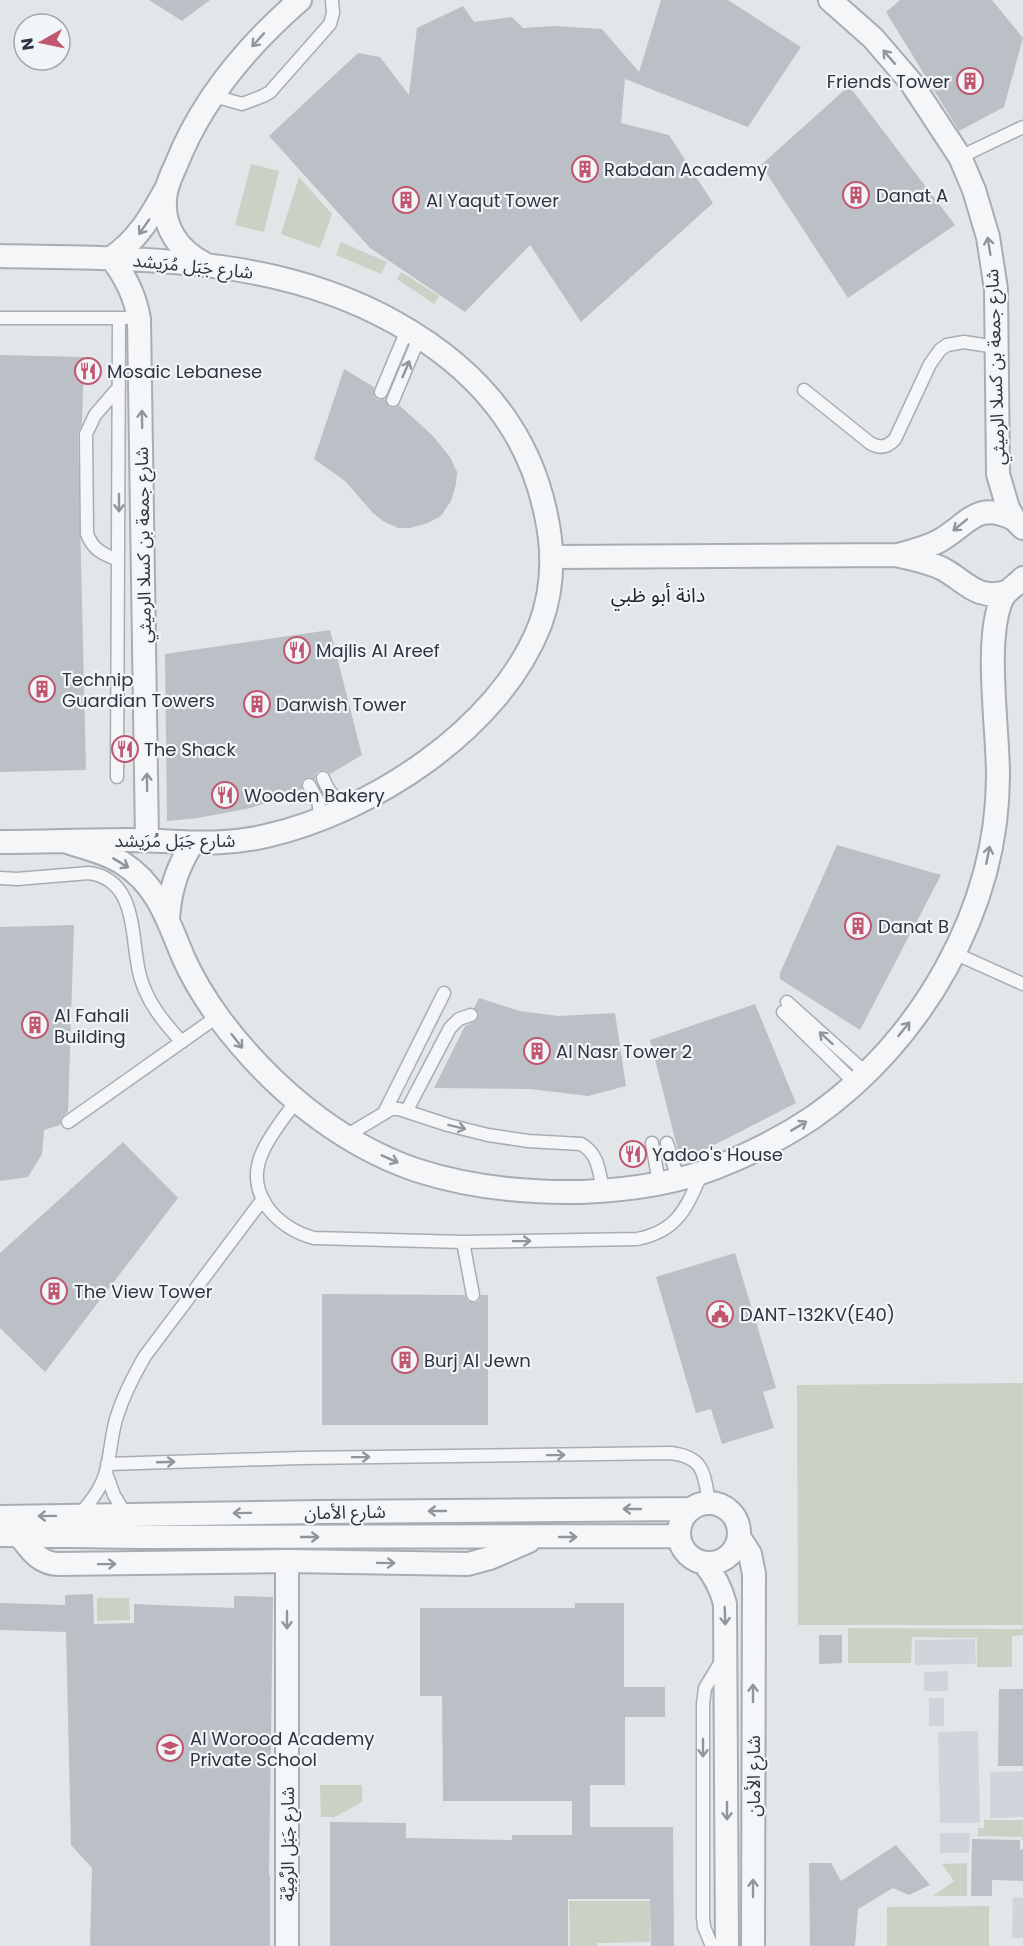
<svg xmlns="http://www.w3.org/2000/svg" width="1023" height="1946" font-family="Poppins,'Noto Sans Arabic',sans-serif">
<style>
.built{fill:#d1d5db}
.green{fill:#c9d2c5}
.building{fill:#bac0c6}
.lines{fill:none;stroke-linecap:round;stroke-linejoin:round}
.service-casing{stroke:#a8adb3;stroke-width:15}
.minor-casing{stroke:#a8adb3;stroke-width:26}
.service{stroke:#f5f6f8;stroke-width:12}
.minor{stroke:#f5f6f8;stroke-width:22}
.oneway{stroke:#90969c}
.labels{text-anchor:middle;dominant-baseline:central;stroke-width:4.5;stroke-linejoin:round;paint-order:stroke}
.poi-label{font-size:18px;fill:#2c3540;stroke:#f2f5f7;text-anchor:start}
.street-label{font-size:18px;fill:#2c3540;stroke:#f2f5f7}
.neighbourhood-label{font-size:20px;fill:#1e2631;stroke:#f2f5f7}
</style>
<rect width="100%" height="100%" fill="#e3e6e9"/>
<path class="built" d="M975 1639 976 1664 915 1665V1640Z
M948 1671V1691H924V1672Z
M929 1698H944V1726H929Z
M978 1731 980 1823H940L938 1732Z
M1023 1771V1817L990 1818V1772Z
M940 1833H970L969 1853H940Z
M1013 1897 1023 1898V1938H1012Z"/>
<path class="green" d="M251 164 279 171 264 232 235 225Z
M299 177 332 214 320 248 281 234Z
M341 242 387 262 381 274 336 255Z
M401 272 439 296 434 304 397 279Z
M1023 1383V1625H798L797 1385Z
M97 1598H129L130 1620 97 1621Z
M848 1628 1023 1629V1635L1012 1636V1667H977V1638L912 1637 911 1663H848Z
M320 1785H362V1802L335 1817H321Z
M984 1820H1023V1843L1022 1837 978 1836V1828H984Z
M967 1863V1896H933L954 1881 942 1864Z
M569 1901H650V1942L597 1943V1946H570Z
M989 1906V1946H887V1907Z"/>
<path class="building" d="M149 0H210L182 21Z
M661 0H728L801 47 748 127 625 79 621 123 669 135 713 203 581 322 530 245 465 312 370 248 269 136 358 53 380 57 409 95 417 28 463 6 474 22 512 17 523 28 553 26 602 29 639 72Z
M900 0H992L1023 38 1004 107 959 131 886 12Z
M849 86 955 225 848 298 761 165Z
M0 355 84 357 82 423 78 434 86 770 0 772Z
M344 369 374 387V396L378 400 385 399 389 407 395 408 399 405 433 436 450 457 457 472 456 484 451 501 441 516 428 523 410 528H398L383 521 373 513 345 481 314 459Z
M330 630 362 755 330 774 325 770 319 771 316 773 315 780 310 777 306 778 302 781V789L293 793 251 808 198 818 167 821 165 654Z
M837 845 941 875 860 1030 780 979V973Z
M74 925 68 1112 61 1118 60 1125 44 1130 42 1154 28 1177 0 1181V927Z
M479 998 520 1011 558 1016 615 1013 626 1086 588 1096 530 1089 434 1088 465 1026 477 1020 479 1013 474 1008Z
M755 1004 796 1103 681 1162 650 1040Z
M123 1142 178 1198 45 1372 0 1328V1253Z
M735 1253 776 1388 763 1392 774 1428 722 1444 711 1409 696 1413 656 1277Z
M322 1294 465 1295 467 1301 474 1303 479 1301 481 1295H488V1425H322Z
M93 1594 94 1624 134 1623V1604L234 1608V1596L273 1597 269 1875H270V1946H90L92 1868 71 1845 66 1632 0 1630V1603L65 1605V1595Z
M575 1603H624V1687H665V1717H625V1785H590V1827H673L674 1946H651L650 1899H568V1946H330V1822L406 1823V1838L512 1840V1835H572V1801H443L442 1696H420V1608H575Z
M819 1635H842V1663L819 1664Z
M999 1689H1023V1766H998Z
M972 1839 1020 1840V1850L1023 1849V1881L992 1880V1896H971Z
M896 1845 930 1885 909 1895 893 1888 858 1909 855 1946H810L809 1863H831L841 1881Z"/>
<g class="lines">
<defs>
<path id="service" d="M214 96 242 104 263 96 270 92 330 24 333 13 332 0
M960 157 1023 127
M0 318H126
M804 390 870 443C880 449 888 447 895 439L930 364 940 350 947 345 964 342 996 347
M381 392 407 330
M393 400 419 338
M118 560C103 554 93 550 87 534L86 434 95 415 119 387
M117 777 119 318
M323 778C328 792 336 800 350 806
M309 785 318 801 321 818
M0 878 17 879 89 873C139 880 130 939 140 976 147 1002 164 1023 182 1042
M954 953 1023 984
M787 1002 866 1073
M783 1012 855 1083
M296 1101C285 1117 271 1133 263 1151 243 1192 276 1228 314 1238L463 1242 637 1239C678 1231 686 1208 702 1173
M407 1110 450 1028 459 1019 471 1015
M384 1113 444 993
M68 1122 218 1016
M346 1136 391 1109H399L448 1125 488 1135 528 1141 581 1144C599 1154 599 1172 603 1191
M652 1143 659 1183
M667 1143 678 1179
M463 1242 473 1295
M107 1464 300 1458 671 1453C704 1457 704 1473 709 1503
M106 1473 114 1495 126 1515
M79 1515C90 1503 102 1488 106 1471 111 1453 111 1434 117 1416 124 1394 134 1375 145 1356L263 1199
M712 1946 704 1927 703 1917V1704L705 1688 722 1660"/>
<path id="minor" d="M830 0 873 38 910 81 960 157 974 190 988 237 996 289 998 474 1008 508 1014 519 1023 528
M0 256C137 259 273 254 396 323 473 366 528 426 546 515 554 551 553 590 540 625 499 730 371 812 266 836 214 848 177 840 126 840 84 840 42 842 0 842
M203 263C179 250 163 228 165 200 165 188 171 176 176 165 201 101 248 45 300 0
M900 556C914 559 928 562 941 568 965 580 976 601 1006 592
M551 557 898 555C912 551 926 548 939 541 968 525 976 500 1014 519
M147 840 139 319C135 295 126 277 111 258 138 240 151 216 167 187
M67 842C86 848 107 853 124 864 159 887 168 922 184 959 193 979 206 1000 219 1018 268 1084 337 1143 416 1170 468 1187 528 1193 582 1192 627 1190 675 1184 717 1167 750 1154 782 1138 812 1118 921 1042 998 910 998 775 998 729 984 638 1002 599 1006 590 1016 586 1023 578
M168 918C170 890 177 868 192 844
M679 1533a30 30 0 1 1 60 0a30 30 0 1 1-60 0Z
M0 1517 321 1512 690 1509
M0 1535 140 1537 679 1536
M19 1535C30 1549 39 1564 59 1564L287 1561 468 1564 490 1558 529 1541
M739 1537 750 1554 754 1574 753 1946
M287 1561V1946
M704 1563C715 1576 721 1588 725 1604L727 1946"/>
</defs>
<use href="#service" class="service-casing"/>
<use href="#minor" class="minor-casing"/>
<use href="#service" class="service"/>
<use href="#minor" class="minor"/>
</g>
<defs><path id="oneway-shaft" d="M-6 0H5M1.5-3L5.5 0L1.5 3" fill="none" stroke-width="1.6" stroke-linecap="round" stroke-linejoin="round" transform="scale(1.5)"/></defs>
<g class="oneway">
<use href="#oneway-shaft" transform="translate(258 40) rotate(132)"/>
<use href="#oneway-shaft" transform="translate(889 57) rotate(-131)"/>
<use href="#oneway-shaft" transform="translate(144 227) rotate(125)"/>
<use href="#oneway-shaft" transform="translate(989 246) rotate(-99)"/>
<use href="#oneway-shaft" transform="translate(406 369) rotate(-67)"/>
<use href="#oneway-shaft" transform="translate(142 419) rotate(-91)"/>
<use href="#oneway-shaft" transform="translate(119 503) rotate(90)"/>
<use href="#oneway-shaft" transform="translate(960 525) rotate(141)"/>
<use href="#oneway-shaft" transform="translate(147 782) rotate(-91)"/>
<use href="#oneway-shaft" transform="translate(988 855) rotate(-79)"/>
<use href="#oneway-shaft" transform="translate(121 863) rotate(31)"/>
<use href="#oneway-shaft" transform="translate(904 1029) rotate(-51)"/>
<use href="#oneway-shaft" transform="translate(826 1038) rotate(-138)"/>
<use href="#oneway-shaft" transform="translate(237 1041) rotate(52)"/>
<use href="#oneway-shaft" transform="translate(799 1126) rotate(-31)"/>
<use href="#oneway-shaft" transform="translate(457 1127) rotate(14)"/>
<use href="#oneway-shaft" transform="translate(390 1159) rotate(24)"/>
<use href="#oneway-shaft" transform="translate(522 1241) rotate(-1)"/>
<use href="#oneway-shaft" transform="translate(556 1455) rotate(-1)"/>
<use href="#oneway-shaft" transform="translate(361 1457) rotate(-1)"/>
<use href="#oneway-shaft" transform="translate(166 1462) rotate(-2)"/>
<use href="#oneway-shaft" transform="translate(632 1509) rotate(180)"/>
<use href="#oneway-shaft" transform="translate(437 1511) rotate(180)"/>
<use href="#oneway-shaft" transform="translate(242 1513) rotate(179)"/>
<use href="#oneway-shaft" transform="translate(47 1516) rotate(179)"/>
<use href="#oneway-shaft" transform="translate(310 1537)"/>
<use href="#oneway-shaft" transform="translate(568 1537)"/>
<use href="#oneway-shaft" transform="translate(386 1563) rotate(1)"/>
<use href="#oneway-shaft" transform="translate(107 1564) rotate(-1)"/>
<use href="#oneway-shaft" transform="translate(725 1616) rotate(88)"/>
<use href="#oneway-shaft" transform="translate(287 1620) rotate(90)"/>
<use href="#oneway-shaft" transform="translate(753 1693) rotate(-90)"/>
<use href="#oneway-shaft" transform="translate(703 1748) rotate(90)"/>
<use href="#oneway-shaft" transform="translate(727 1811) rotate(90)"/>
<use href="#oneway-shaft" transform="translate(753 1888) rotate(-90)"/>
</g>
<defs>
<symbol id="building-ring" viewBox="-11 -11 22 22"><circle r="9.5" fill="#f2f5f7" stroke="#c05670" stroke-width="1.5"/><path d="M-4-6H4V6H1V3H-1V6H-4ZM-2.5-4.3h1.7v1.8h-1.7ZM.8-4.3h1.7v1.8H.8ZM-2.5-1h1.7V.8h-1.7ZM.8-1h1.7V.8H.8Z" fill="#c05670"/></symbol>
<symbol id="restaurant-ring" viewBox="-11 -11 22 22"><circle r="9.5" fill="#f2f5f7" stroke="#c05670" stroke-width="1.5"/><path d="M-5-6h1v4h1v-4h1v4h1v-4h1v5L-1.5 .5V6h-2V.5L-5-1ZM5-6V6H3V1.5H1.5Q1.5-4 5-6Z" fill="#c05670"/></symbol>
<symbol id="civic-ring" viewBox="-11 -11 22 22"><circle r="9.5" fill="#f2f5f7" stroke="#c05670" stroke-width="1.5"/><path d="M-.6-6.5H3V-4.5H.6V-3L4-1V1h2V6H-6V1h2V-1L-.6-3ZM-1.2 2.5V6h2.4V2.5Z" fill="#c05670"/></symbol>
<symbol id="school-ring" viewBox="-11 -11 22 22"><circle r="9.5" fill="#f2f5f7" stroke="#c05670" stroke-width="1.5"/><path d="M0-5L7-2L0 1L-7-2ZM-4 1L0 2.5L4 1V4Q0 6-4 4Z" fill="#c05670"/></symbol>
</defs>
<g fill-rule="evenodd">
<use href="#building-ring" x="955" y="66" width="30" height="30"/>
<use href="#building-ring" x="570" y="154" width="30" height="30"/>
<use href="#building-ring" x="841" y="180" width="30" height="30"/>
<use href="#building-ring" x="391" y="185" width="30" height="30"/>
<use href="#restaurant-ring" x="73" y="356" width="30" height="30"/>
<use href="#restaurant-ring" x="282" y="635" width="30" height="30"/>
<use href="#building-ring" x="27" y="674" width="30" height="30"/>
<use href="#building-ring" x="242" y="689" width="30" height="30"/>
<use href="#restaurant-ring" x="110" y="734" width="30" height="30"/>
<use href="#restaurant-ring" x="210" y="780" width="30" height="30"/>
<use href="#building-ring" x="843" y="911" width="30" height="30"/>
<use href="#building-ring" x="20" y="1010" width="30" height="30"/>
<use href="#building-ring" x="522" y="1036" width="30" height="30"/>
<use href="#restaurant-ring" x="618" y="1139" width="30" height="30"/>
<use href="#building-ring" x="39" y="1276" width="30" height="30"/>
<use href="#civic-ring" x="705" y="1299" width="30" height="30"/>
<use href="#building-ring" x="390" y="1345" width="30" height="30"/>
<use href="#school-ring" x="155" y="1733" width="30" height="30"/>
</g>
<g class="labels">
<g class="poi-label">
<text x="950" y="81" text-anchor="end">Friends Tower</text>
<text x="604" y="169">Rabdan Academy</text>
<text x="876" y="195">Danat A</text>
<text x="426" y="200">Al Yaqut Tower</text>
<text x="107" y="371">Mosaic Lebanese</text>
<text x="316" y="650">Majlis Al Areef</text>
<text x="62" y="679">Technip<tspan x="62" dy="21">Guardian Towers</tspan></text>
<text x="276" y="704">Darwish Tower</text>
<text x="144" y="749">The Shack</text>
<text x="244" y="795">Wooden Bakery</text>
<text x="878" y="926">Danat B</text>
<text x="54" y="1015">Al Fahali<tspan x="54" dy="21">Building</tspan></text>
<text x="556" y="1051">Al Nasr Tower 2</text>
<text x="652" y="1154">Yadoo's House</text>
<text x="74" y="1291">The View Tower</text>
<text x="740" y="1314">DANT-132KV(E40)</text>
<text x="424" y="1360">Burj Al Jewn</text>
<text x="190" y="1738">Al Worood Academy<tspan x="190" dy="21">Private School</tspan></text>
</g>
<g class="street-label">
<text transform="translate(193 266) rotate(6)">شارع جَبَل مُرَيشد</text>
<text transform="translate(995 367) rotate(-92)">شارع جمعة بن كسلا الرميثي</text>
<text transform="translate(143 545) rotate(-91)">شارع جمعة بن كسلا الرميثي</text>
<text x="175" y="840">شارع جَبَل مُرَيشد</text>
<text transform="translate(345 1512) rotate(-1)">شارع الأمان</text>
<text transform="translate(753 1776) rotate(-90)">شارع الأمان</text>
<text transform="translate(287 1844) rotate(-90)">شارع جَبَل الرَّمِيَّة</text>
</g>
<g class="neighbourhood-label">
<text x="658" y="595">دانة أبو ظبي</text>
</g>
</g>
<g transform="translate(42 42) rotate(261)"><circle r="28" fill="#f2f5f7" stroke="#a3a8ae" stroke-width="1.5"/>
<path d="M0-4.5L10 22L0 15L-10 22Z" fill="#c05670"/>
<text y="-9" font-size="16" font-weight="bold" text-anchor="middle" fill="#2c3540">N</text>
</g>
</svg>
